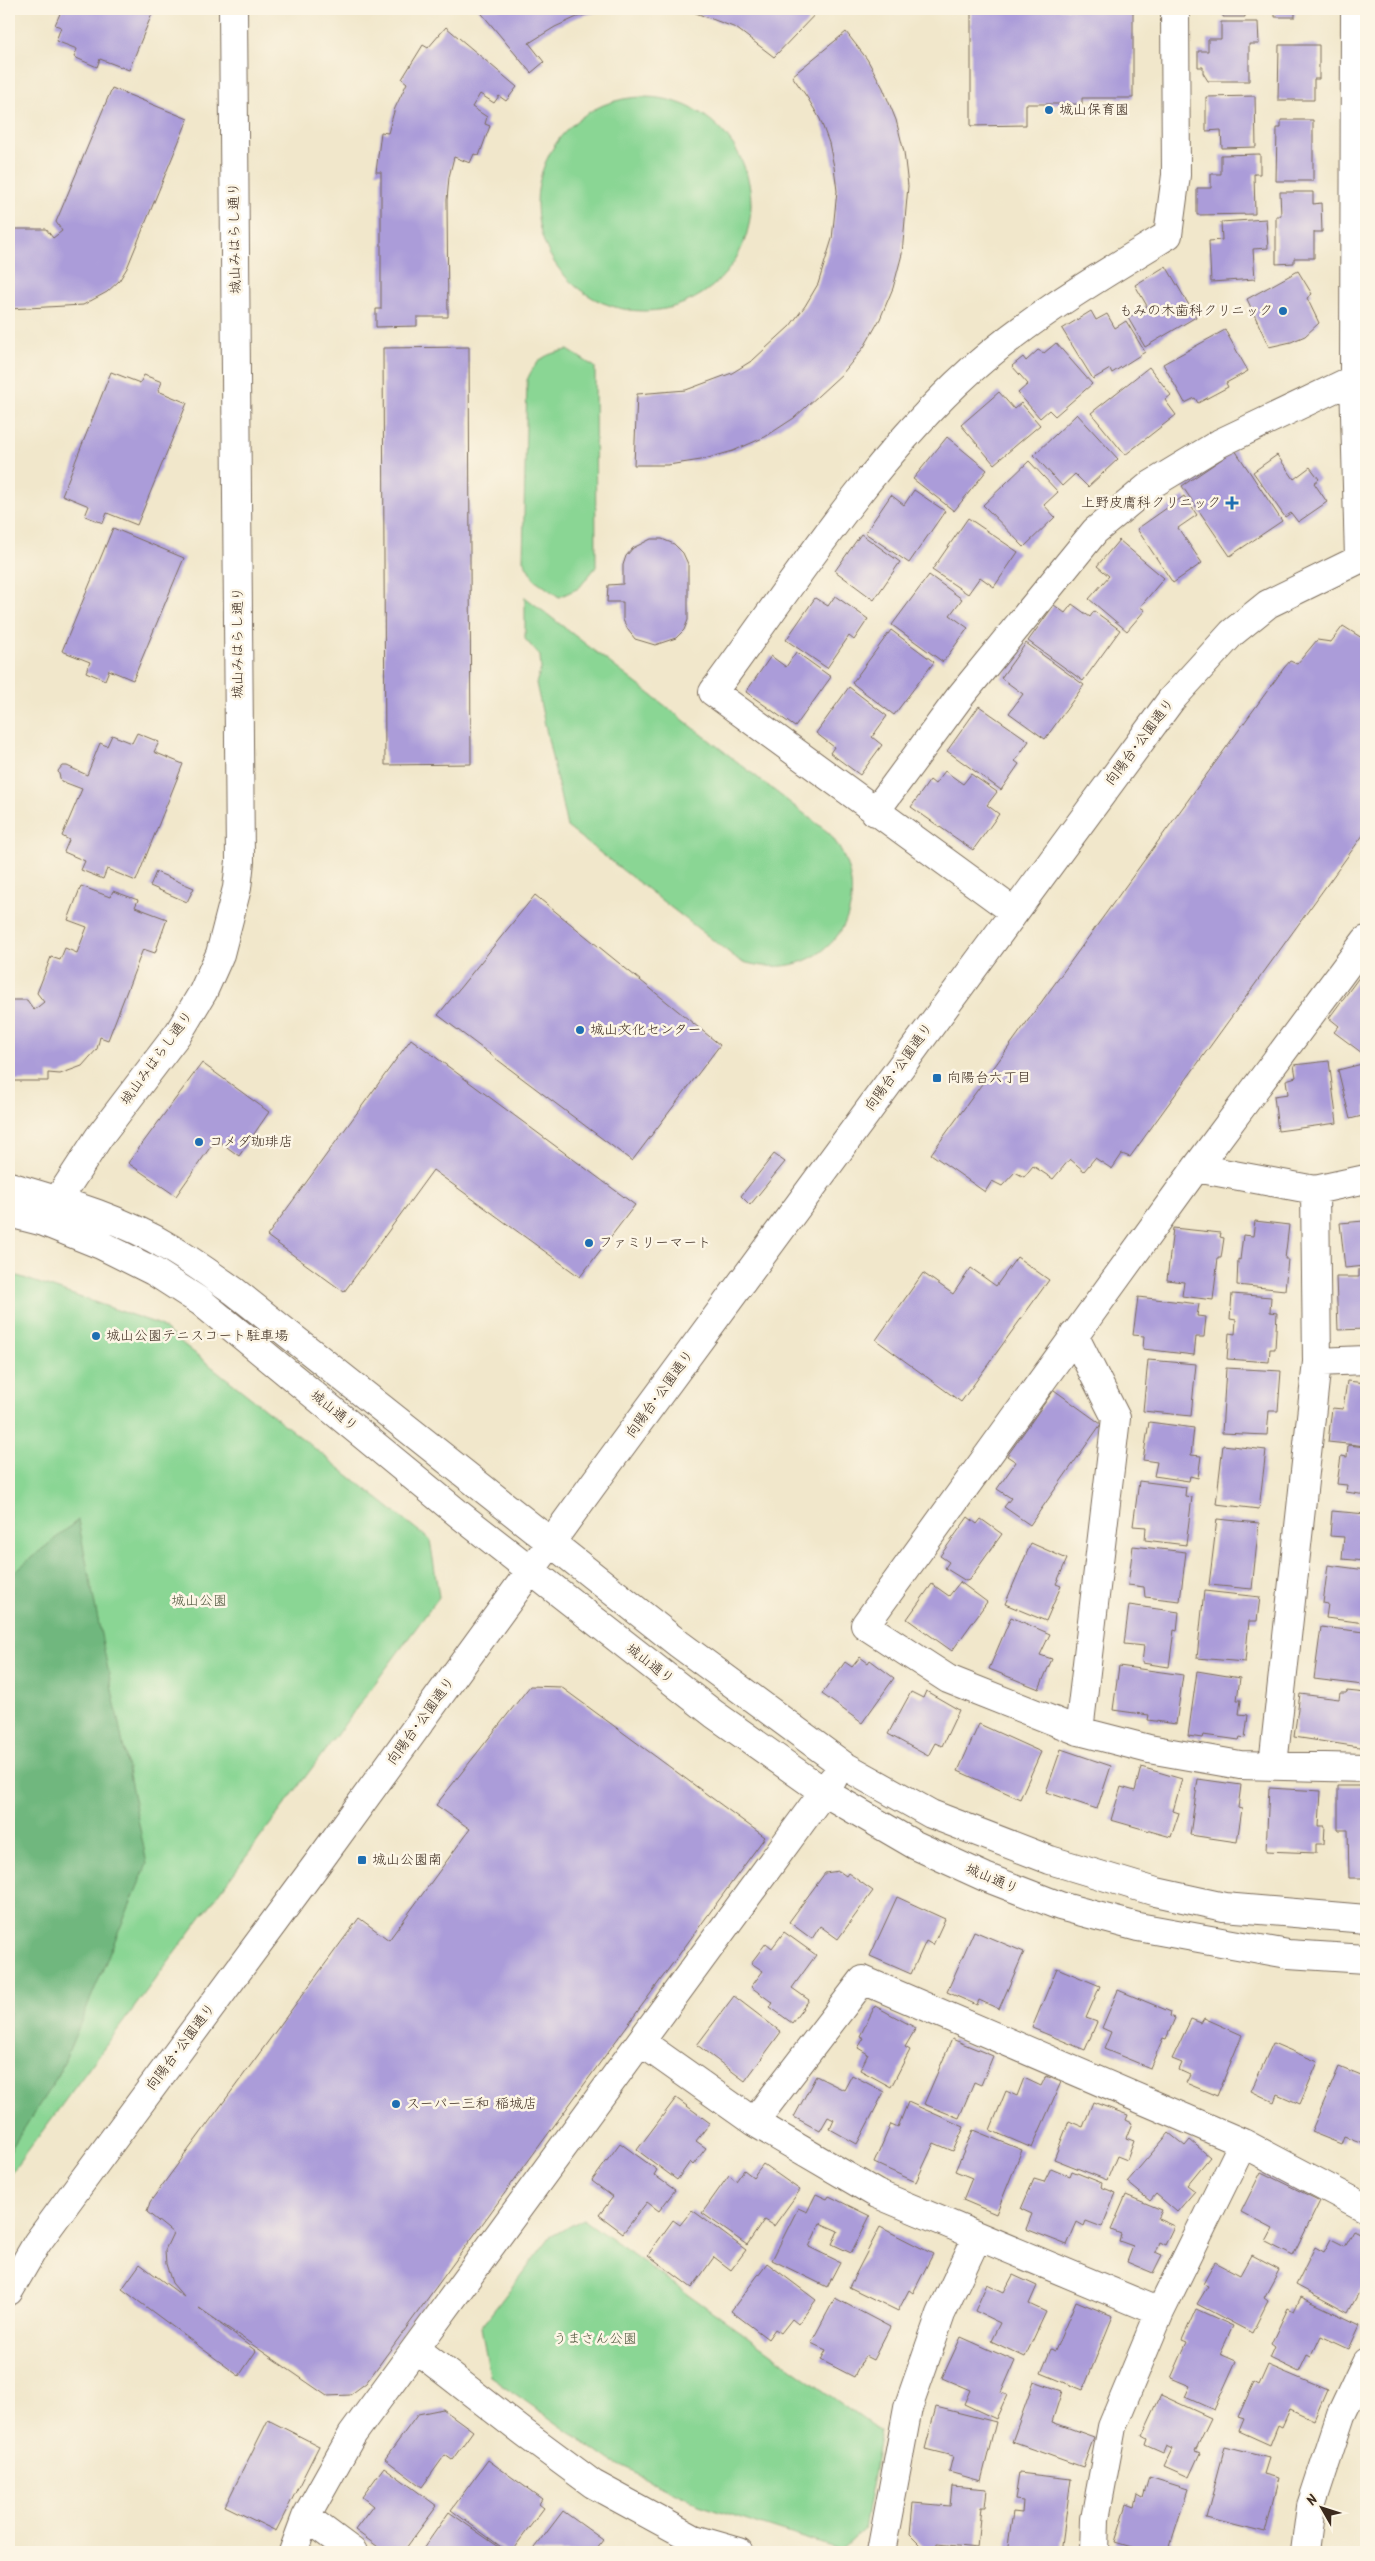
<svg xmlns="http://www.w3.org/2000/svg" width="1375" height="2561" font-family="Kalam,'Klee One',sans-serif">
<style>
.green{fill:#8ad694;stroke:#628059}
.forest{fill:#6fb77e;stroke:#55704e}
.building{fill:#ab9cd9}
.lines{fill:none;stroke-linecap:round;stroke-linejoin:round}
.minor-casing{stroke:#7b6c5b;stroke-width:30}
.minor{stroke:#fff;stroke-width:28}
.poi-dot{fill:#1f6fb2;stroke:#fcf5e5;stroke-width:2}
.labels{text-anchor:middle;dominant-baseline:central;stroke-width:5;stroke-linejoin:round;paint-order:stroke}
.poi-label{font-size:14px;fill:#3b2a1e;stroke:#fcf5e5;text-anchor:start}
.street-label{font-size:14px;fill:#3b2a1e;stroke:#fcf5e5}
.park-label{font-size:14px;fill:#4f553c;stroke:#fcf5e5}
</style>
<rect width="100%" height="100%" fill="#fcf5e5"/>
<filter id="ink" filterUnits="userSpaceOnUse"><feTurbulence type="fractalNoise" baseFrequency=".02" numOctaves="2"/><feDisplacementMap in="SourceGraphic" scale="10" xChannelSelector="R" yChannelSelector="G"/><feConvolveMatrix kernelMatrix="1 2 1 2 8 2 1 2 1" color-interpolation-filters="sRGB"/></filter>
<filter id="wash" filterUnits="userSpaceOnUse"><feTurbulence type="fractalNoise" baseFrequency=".0096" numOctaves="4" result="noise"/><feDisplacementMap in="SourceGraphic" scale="20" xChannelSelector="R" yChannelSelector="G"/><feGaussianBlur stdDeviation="1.12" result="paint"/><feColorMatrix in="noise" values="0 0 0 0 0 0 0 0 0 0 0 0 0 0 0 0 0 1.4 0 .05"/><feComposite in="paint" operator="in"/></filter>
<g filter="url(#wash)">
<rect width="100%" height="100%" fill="#f1e7cb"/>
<path class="green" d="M537 204a107 107 0 1 1 214 0a107 107 0 1 1-214 0Z
M568 350 595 367 596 567 579 588 559 597 534 579 523 560 527 380C537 358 545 354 568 350Z
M525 597 829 833C886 904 827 989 740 961L567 827 536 683 541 669 540 656 525 639Z
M9 1273 158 1324 430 1540 439 1597 9 2176Z
M583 2219 881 2432 863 2529 841 2550 698 2504 610 2461 490 2376 481 2327 550 2237Z"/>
<path class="forest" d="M78 1520 147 1864 59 2074 9 2152V1576Z"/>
<g id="blocks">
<path class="building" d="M62 9H154L129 70 100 59 97 67 74 57 77 49 56 41 61 27 55 25Z
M478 9H605V10L577 17 555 27 529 43 544 62 531 73Z
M685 9H820L774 57 736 28Z
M971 9H1133V98H1082V104H1026V125L971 126Z
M1223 9H1245V17H1223Z
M1275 9H1295V17H1275Z
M1221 22H1258L1259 44H1249V81H1208L1203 73V67H1198V51H1208V39H1221Z
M446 27 517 87 506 101 499 96 494 103 480 94 472 107 487 117 485 124 490 126 479 156 474 154 470 163 454 157 449 177 447 200 448 317H417V326L376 327V309H381V172H376L381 132 388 133 395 108 407 83 402 79 423 45 428 48Z
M846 32 867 59 883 88 896 120 904 152 908 186 902 254 893 288 880 319 864 347 843 373 794 418 765 437 733 451 701 460 668 465H634L637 394 686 390 732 373 753 360 790 326 805 306 818 284 832 239 837 191 834 167 829 143 820 119 807 97 792 76Z
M1279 45H1319V79H1314V100H1278Z
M112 88 188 119 127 268 119 281 107 292 83 305 9 309V229H46L53 238 62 231 56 222Z
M1255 96 1256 147 1222 148 1221 130 1206 131V97Z
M1281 120H1313V181H1276L1277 128H1281Z
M1260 154V174H1254L1255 214 1197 215V188H1211V174H1221V155Z
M1280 192H1313V204L1321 203 1322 232H1314V258H1294V263L1276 264V216H1281Z
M1266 219 1268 248 1253 249 1255 279 1211 282 1209 241 1222 240 1221 222Z
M1166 266 1196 317 1145 347 1128 318 1147 306 1135 285Z
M1298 271 1312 294 1307 298 1319 323 1305 336 1291 342 1269 347 1247 299Z
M1091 311 1096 320 1107 314 1115 328 1126 321 1145 352 1112 373 1110 369 1093 379 1062 329Z
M1225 330 1248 371 1226 383 1228 387 1198 403 1195 398 1185 403 1163 364Z
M1056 343 1092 384 1055 416 1049 410 1040 418 1018 393 1028 384 1012 366 1023 357 1026 361 1038 350 1044 353Z
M469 347 471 764 385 765 383 348Z
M1149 367 1171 395 1165 400 1176 415 1125 455 1091 413Z
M111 372 140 383 144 375 162 382 158 391 187 403 137 525 107 513 103 523 85 516 89 506 62 495Z
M999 392 1014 409 1021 403 1040 425 994 464 961 425Z
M1077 414 1118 459 1088 487 1075 474 1062 486 1034 455Z
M947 437 987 470 954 511 913 479Z
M1235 450 1282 521 1230 556 1182 486Z
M1277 455 1294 479 1310 467 1319 479 1314 483 1327 502 1298 522 1291 513 1285 517 1253 472Z
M1029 461 1058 492 1044 505 1055 517 1024 547 983 505Z
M914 490 945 511 909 563 865 533 891 495 904 505Z
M1184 496 1197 515 1178 528 1202 563 1173 583 1137 529Z
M968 518 1018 552 994 587 980 577 968 594 932 570Z
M113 528 184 558 133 680 109 670 105 680 86 672 90 662 62 651Z
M861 534 900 562 874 600 835 571Z
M651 539H662L674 544 683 553 688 564V620L684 630 676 638 655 645 635 639 628 630 623 620V602H607L608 585 623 584V565L626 556 633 548Z
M1119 540 1164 578 1140 607 1145 610 1127 631 1089 599 1109 576 1097 566Z
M929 575 962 599 950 615 968 628 943 662 892 625Z
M835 596 868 619 854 640 849 636 827 668 786 640 815 598 828 606Z
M1072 604 1090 617 1094 611 1120 630 1083 681 1028 641 1054 605 1065 613Z
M1343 626 1362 638 1366 632V831L1130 1157 1122 1154 1112 1169 1095 1158 1084 1171 1070 1159 1053 1179 1033 1166 1024 1177 1015 1172 1002 1186 992 1181 985 1192 931 1154 1284 668 1290 661 1297 664 1317 640 1331 642Z
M891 630 934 662 894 715 852 683Z
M1026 643 1084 685 1045 739 1009 713 1023 694 1001 678Z
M796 652 831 677 795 727 746 692 771 656 786 667Z
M849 687 887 716 872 737 882 745 860 775 830 753 834 747 816 733Z
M979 706 1029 741 1015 761 1019 764 1001 790 947 751Z
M137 733 159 742 154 752 183 764 136 881 107 869 103 879 81 870 85 861 64 852 69 840 62 836 82 789 61 781 58 771 62 766H67L87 775 100 743 107 746 112 735 132 743Z
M945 771 963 784 971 774 997 792 987 805 999 814 973 850 911 807 930 780 935 784Z
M156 872 194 888 187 902 150 886Z
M81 886 110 897 113 891 138 900 135 907 167 919 155 953 143 949 108 1040 100 1037 97 1049 82 1066 60 1074 48 1073V1081H9V1000H27L34 1010 44 1002 37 993 51 957 60 960 65 948 77 953 87 927 68 920Z
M535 895 720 1045 632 1161 438 1015Z
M1360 976 1366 981V1056L1334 1032 1339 1026 1329 1018Z
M411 1039 635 1205 580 1277 433 1170 344 1292 267 1236Z
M1329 1061 1337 1123 1278 1131 1274 1096 1288 1094 1286 1080 1296 1077 1294 1065Z
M202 1063 269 1112 239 1156 216 1139 176 1196 128 1163Z
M1366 1063V1115L1350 1119 1338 1070Z
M774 1154 785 1162 750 1205 741 1196Z
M1366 1213V1266L1345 1268 1340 1223 1364 1221V1214Z
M1255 1221 1289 1225 1285 1259H1288L1285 1290 1237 1285 1238 1259 1240 1260 1243 1235 1253 1236Z
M1173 1228 1221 1233 1220 1237 1224 1238 1221 1258H1218L1213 1300 1182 1296 1184 1282 1167 1280Z
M1017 1257 1049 1280 961 1402 876 1340 923 1273 953 1294 971 1268 996 1286Z
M1359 1269H1366V1329L1338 1330 1336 1277H1359Z
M1232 1294 1271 1297 1270 1312 1277 1313 1275 1349H1270L1269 1362 1227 1359 1229 1333 1235 1334 1236 1320 1230 1319Z
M1138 1297 1199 1304 1197 1316 1206 1317 1204 1337H1196L1194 1355 1143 1349 1144 1336 1133 1335Z
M1148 1360 1196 1364 1191 1416 1143 1411Z
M1226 1368 1281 1371 1278 1411H1269L1267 1435 1222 1433Z
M1347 1381 1366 1383V1446L1328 1442 1332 1408 1343 1409Z
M1054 1390 1101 1424 1030 1525 1004 1507 1011 1498 997 1489 1016 1462 1007 1456Z
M1149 1422 1194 1428 1191 1455 1201 1456 1198 1478 1190 1476 1189 1481 1154 1476 1157 1462 1143 1460Z
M1223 1445 1266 1450 1259 1509 1216 1504Z
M1348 1445 1366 1447V1495L1346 1492 1347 1485 1337 1484 1341 1456 1347 1457Z
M1139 1481 1186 1487 1185 1496 1192 1497 1186 1545 1145 1540 1146 1527 1133 1526Z
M1332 1511 1366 1514V1561L1342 1559 1344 1537 1330 1536Z
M968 1517 977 1524 981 1519 1002 1534 969 1580 966 1581 945 1568 949 1562 940 1556Z
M1217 1519 1259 1523 1252 1589 1209 1585Z
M1031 1543 1067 1559 1056 1584 1061 1586 1046 1621 1005 1604Z
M1133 1546 1186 1552 1180 1601 1145 1597 1144 1587 1128 1585Z
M1328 1565 1366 1570 1365 1623 1326 1618 1328 1604 1323 1603Z
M960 1582 987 1602 952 1651 907 1619 932 1584 949 1596Z
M1204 1591 1260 1597 1257 1621H1249L1245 1662 1197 1658Z
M1129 1605 1179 1612 1177 1631 1174 1630 1169 1667 1142 1663 1144 1646 1124 1644Z
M1011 1617 1050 1634 1040 1655 1052 1659 1039 1689 989 1669Z
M1321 1627 1365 1632 1362 1660H1366L1363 1685 1314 1679Z
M860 1657 868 1663 870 1660 894 1678 862 1723 822 1694 845 1662 852 1667Z
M1119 1666 1183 1675 1176 1724 1148 1720 1149 1715 1113 1710Z
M1197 1671 1240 1678 1237 1700H1241L1239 1714 1248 1715 1245 1738 1240 1737 1239 1740 1203 1735 1202 1738 1188 1736Z
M530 1686 561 1687 765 1837 366 2383 350 2395 327 2396 199 2308 256 2351 239 2376 122 2289 140 2264 184 2297 172 2283 166 2264 165 2250 173 2233 147 2212 150 2202 359 1918 389 1940 470 1829 436 1805Z
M926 1691 959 1710 942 1746 935 1743 928 1756 888 1734 911 1692 923 1698Z
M1347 1691 1366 1693V1748L1294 1737 1300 1694 1339 1699 1340 1693H1346Z
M979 1724 1041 1752 1020 1799 958 1771Z
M1061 1749 1111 1766 1097 1809 1046 1792Z
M1141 1767 1182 1779 1173 1811 1179 1813 1171 1837 1111 1820 1121 1787 1135 1791Z
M1198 1779 1241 1785 1238 1808 1242 1809 1237 1842 1190 1835Z
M1338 1786H1366V1878H1349L1348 1830H1338Z
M1269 1788 1321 1791 1319 1826H1325L1324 1844H1316V1853L1266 1851Z
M839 1871 846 1876 848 1873 873 1891 838 1939 820 1926 812 1939 789 1922 825 1873Z
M897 1897 945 1919 933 1945 926 1941 911 1974 870 1956Z
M974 1931 1024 1952 999 2009 979 2000 977 2005 947 1992Z
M784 1932 816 1955 792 1988 809 2000 792 2023 770 2007 773 2003 751 1987 763 1971 751 1963 766 1943 772 1948Z
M1057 1968 1100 1986 1086 2018 1097 2022 1085 2050 1032 2028Z
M1118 1990 1171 2012 1170 2016 1175 2018 1166 2039 1163 2038 1150 2068 1104 2049 1111 2032 1102 2028Z
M734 1996 781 2032 745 2081 697 2045Z
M875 2006 916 2028 905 2047 910 2050 891 2087 860 2070 868 2054 858 2048 864 2038 860 2036Z
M1204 2018 1242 2035 1217 2096 1186 2083 1190 2075 1179 2070 1182 2063 1172 2059 1191 2019 1201 2023Z
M952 2039 993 2056 981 2085 974 2082 959 2118 924 2104Z
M1273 2043 1318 2062 1300 2104 1277 2094 1274 2102 1251 2091Z
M1339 2067 1366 2078V2136L1363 2143 1344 2136 1341 2144 1311 2132Z
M852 2075 884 2092 857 2144 830 2129 834 2120 828 2117 820 2131 794 2117 816 2076 844 2090Z
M1046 2076 1061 2082 1032 2148 990 2130 1006 2091 1017 2096 1024 2078 1041 2086Z
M676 2098 710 2123 696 2141 706 2148 693 2165 690 2162 677 2180 637 2150Z
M908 2102 964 2127 953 2151 934 2143 916 2182 874 2163 891 2124 898 2127Z
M1093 2102 1128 2115 1126 2120 1132 2123 1126 2138 1134 2141 1127 2160 1117 2156 1107 2180 1054 2159 1069 2121 1083 2127Z
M973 2130 1022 2150 996 2214 963 2200 972 2178 955 2171Z
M1169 2133 1185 2146 1190 2140 1210 2157 1187 2185 1195 2191 1177 2212 1156 2194 1150 2201 1127 2182Z
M620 2143 657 2170 654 2175 675 2190 659 2211 647 2202 623 2233 599 2215 613 2197 592 2181Z
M763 2164 800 2190 774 2226 764 2220 747 2245 702 2213 729 2175 736 2181 744 2170 753 2177Z
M1051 2168 1070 2176 1072 2171 1102 2183 1101 2187 1116 2193 1102 2227 1086 2221 1084 2226 1077 2222 1067 2245 1026 2229 1032 2214 1021 2209 1034 2179 1044 2182Z
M1261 2172 1320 2201 1293 2256 1266 2242 1273 2229 1241 2212Z
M816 2194 827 2199 829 2196 870 2216 851 2253 832 2244 838 2231 820 2223 809 2247 840 2262 827 2287 772 2260 798 2208 807 2212Z
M1126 2195 1162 2210 1158 2219 1174 2226 1165 2245 1159 2242 1155 2252 1162 2255 1153 2273 1127 2262 1133 2246 1119 2241 1121 2234 1111 2230Z
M692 2210 746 2250 731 2270 714 2257 692 2288 648 2255 673 2220 680 2225Z
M880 2227 933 2254 913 2293 909 2290 898 2311 849 2287Z
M1354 2230 1366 2236V2279L1348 2313 1296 2285 1315 2247 1324 2252 1331 2239 1345 2246Z
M1251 2255 1279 2270 1264 2298 1268 2301 1252 2333 1197 2304 1208 2286 1203 2284 1215 2262 1240 2275Z
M767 2263 816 2300 798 2324 792 2319 781 2333 775 2329 768 2339 731 2311Z
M1013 2275 1037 2286 1029 2304 1046 2312 1025 2357 991 2341 1000 2323 975 2311 987 2284 1004 2292Z
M1301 2297 1360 2325 1349 2349 1321 2336 1311 2357 1307 2355 1299 2372 1270 2358 1275 2347 1271 2344 1288 2308 1294 2311Z
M835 2298 890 2327 873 2360 865 2356 854 2377 821 2360 826 2350 811 2343Z
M1076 2301 1113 2316 1083 2390 1041 2373 1051 2349 1055 2351Z
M1196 2309 1233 2326 1220 2354 1236 2361 1214 2410 1185 2397 1190 2386 1171 2378 1187 2342 1182 2340Z
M961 2337 1015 2361 1001 2393 1007 2395 996 2419 964 2404 970 2390 942 2378Z
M1268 2365 1327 2390 1314 2420 1290 2409 1282 2427 1278 2425 1270 2445 1239 2431 1244 2419 1238 2417 1254 2382 1259 2385Z
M1034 2381 1062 2391 1052 2422 1094 2437 1083 2467 1012 2442Z
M1161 2395 1211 2418 1195 2451 1200 2453 1189 2477 1164 2466 1172 2449 1166 2446 1163 2453 1145 2445 1147 2439 1142 2436Z
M936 2407 996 2422 981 2481 949 2472 953 2456 925 2449Z
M443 2409 473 2431 452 2460 445 2455 422 2487 385 2459 418 2414Z
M268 2420 319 2446 276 2531 225 2506Z
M1225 2447 1269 2458 1264 2474 1279 2478 1265 2533 1206 2518Z
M488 2460 542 2499 539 2504 544 2508 511 2552H508L451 2510Z
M384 2467 437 2506 403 2552H385L355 2530 373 2506 362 2497Z
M1019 2473 1071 2479 1061 2552 1032 2549V2552H1007L1013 2512 1022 2513 1023 2501 1015 2500Z
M1149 2477 1188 2489 1168 2552H1148L1115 2542 1127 2504 1135 2507 1138 2495 1143 2498Z
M952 2486 987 2489 985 2507H981L977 2548 937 2544 936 2549 923 2547 910 2534 913 2503 950 2506Z
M563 2511 603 2540 594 2552H532Z
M449 2512 506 2552H428L423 2549Z"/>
</g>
</g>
<g filter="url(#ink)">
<use href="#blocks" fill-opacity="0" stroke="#7b6c5b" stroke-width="1"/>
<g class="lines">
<defs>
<path id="minor" d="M1355 9 1354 379 1359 558
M875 812 959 698 1095 531 1149 486 1220 443 1354 379
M1013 911 713 692C791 587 861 475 956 384 1019 324 1094 280 1168 235L1176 175 1175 9
M1366 940 1196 1168 865 1625 948 1679 1079 1731 1149 1749 1240 1765 1366 1768
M1196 1168 1315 1190 1366 1179
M9 1186C63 1202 121 1218 170 1248 192 1261 213 1276 234 1291L679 1644 843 1765 931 1814 1050 1860 1156 1892 1224 1907 1366 1919
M9 1213 44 1222 101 1245 153 1271 201 1302 460 1515 714 1714 824 1792 915 1845 985 1877 1060 1906 1138 1927 1288 1954 1366 1959
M48 1215 99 1137 179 1032 203 992 220 954 237 888 240 861 233 9
M1074 1335 1116 1418 1079 1731
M1317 1362 1366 1360
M1273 1765 1317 1362 1315 1190
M641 2042 754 2122 877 2194 1160 2312
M754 2122 863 1980 1243 2143 1160 2312 1112 2427 1095 2519 1094 2552
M1243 2143 1366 2208
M9 2291 37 2243 78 2187 317 1864 605 1468 1171 700 1232 633 1268 604 1366 556
M416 2349 524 2433 593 2484 694 2539 739 2552
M306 2517 353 2552
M293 2552 306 2517 352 2435 833 1779
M881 2552 908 2408 941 2314 977 2237
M1305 2552 1311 2506 1341 2415 1366 2362"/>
</defs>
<use href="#minor" class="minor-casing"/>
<use href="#minor" class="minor"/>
</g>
</g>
<g class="poi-dot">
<circle cx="1049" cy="110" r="5"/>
<circle cx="1283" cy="311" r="5"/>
<path d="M1229.5 495.5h5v5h5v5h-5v5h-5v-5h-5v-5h5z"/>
<circle cx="580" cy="1030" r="5"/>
<rect x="932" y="1073" width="10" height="10" rx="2.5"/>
<circle cx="199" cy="1142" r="5"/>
<circle cx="589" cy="1243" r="5"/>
<circle cx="96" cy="1336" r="5"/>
<rect x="357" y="1855" width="10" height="10" rx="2.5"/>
<circle cx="396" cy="2104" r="5"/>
</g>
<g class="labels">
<g class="poi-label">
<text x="1059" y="110">城山保育園</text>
<text x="1273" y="311" text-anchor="end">もみの木歯科クリニック</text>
<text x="1221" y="503" text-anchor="end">上野皮膚科クリニック</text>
<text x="590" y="1030">城山文化センター</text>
<text x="947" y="1078">向陽台六丁目</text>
<text x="209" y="1142">コメダ珈琲店</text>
<text x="599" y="1243">ファミリーマート</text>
<text x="106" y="1336">城山公園テニスコート駐車場</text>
<text x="372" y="1860">城山公園南</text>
<text x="406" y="2104">スーパー三和 稲城店</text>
</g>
<g class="street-label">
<text transform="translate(235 238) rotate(-91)">城山みはらし通り</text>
<text transform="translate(238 643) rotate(-90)">城山みはらし通り</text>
<text transform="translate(1140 742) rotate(-53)">向陽台･公園通り</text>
<text transform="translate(157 1058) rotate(-54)">城山みはらし通り</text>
<text transform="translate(899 1067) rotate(-54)">向陽台･公園通り</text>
<text transform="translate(660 1394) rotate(-54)">向陽台･公園通り</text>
<text transform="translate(334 1411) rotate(39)">城山通り</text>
<text transform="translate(650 1664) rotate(38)">城山通り</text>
<text transform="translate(421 1721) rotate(-54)">向陽台･公園通り</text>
<text transform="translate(992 1879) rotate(23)">城山通り</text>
<text transform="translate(181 2047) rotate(-53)">向陽台･公園通り</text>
</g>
<g class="park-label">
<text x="199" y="1601">城山公園</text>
<text x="595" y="2339">うまさん公園</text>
</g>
</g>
<rect width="1375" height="2561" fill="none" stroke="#fcf5e5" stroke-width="30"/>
<g transform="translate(1322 2508) rotate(309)" stroke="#fcf5e5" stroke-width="4" paint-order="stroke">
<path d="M0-4L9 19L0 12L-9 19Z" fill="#3b2a1e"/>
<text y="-8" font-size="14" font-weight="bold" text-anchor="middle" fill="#3b2a1e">N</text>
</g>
</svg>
